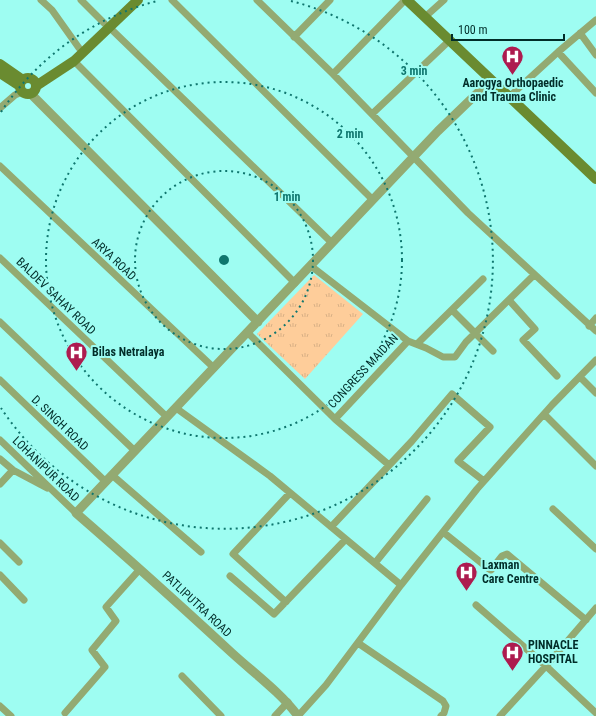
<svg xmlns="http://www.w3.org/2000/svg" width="596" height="716" font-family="'Roboto Condensed',sans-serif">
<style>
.grass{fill:url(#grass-tufts)}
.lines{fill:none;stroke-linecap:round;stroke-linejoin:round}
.minor{stroke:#93aa72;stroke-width:7}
.tertiary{stroke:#93aa72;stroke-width:9}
.secondary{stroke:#6a8b30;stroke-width:10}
.ring{fill:none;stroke:#0f766e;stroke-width:2;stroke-dasharray:2 4}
.labels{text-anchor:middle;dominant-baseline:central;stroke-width:4;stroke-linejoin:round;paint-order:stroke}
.poi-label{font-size:12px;font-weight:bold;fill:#012d29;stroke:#9efdf2;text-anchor:start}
.street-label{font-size:12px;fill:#012d29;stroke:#9efdf2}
.centre{fill:#0f766e;stroke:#9efdf2;stroke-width:2}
.ring-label{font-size:12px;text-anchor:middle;font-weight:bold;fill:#0f766e;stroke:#9efdf2;stroke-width:4;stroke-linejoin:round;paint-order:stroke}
</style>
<defs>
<pattern id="grass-tufts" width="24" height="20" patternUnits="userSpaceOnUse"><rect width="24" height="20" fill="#fecd9a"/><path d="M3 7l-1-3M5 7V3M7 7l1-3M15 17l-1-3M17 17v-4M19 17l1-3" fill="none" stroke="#d8b085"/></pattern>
</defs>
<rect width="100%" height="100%" fill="#9efdf2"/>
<path class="grass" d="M314 275 363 314 305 379 257 334Z"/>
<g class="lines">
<path class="minor" d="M41 0 52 10 79 48
M81 0 104 23
M172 0 373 200
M257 0 333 74 468 213 596 331
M425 17 444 0
M109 27 332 243
M580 33 596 55
M294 37 330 0
M558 52 596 93
M74 61 295 283
M333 74 405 0
M509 97 558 52 596 20
M0 108 15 95 22 92
M372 114 450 40
M0 166 214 368
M0 258 167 417
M509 300 535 329 523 340 557 376
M452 310 493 351
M0 322 135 451
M589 326 596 318
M247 332 335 419 408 341 311 266
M408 341 426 348 443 357H455L466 342 534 275
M417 344 483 279
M580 377 596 393
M0 380 106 482
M176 408 270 476 401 585 477 489 552 405 596 360
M544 414 596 466
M335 419 389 465
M0 440 76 513
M0 459 13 470 47 488
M112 475 201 552
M0 484 13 470
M553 509 596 549
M331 527 412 441 452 394 490 427 458 461 484 481
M443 532 489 569 491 570 502 556 507 554 586 620
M0 543 19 562
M375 563 427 499
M0 575 24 600
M230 576 274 614 345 540
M286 602 233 554 290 493
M476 605 546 666 596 608
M358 643 443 701 446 706 444 713 441 716
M182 676 221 716
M0 706 11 716
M65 713 105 667 92 650 116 621 106 607 140 569
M275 716 288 702
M298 716 326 685 401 585
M500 716 546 666 596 713"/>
<path class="tertiary" d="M31 94 258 322
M298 716C280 692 255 674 232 653 181 606 129 559 76 513L438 131 491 80"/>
<path class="secondary" d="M407 0 596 179
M0 64 23 80
M0 73 20 86
M20 86a8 8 0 1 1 16 0a8 8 0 1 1-16 0Z
M36 86 74 61 138 0"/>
</g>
<g class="ring">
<circle cx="224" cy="260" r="89"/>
<circle cx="224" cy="260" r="178"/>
<path d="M1 112A268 268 0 0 1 157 1M291 1A268 268 0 1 1 1 408"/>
</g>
<defs>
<symbol id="hospital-pin" viewBox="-11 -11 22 30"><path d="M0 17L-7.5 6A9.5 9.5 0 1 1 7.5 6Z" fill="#ad1b4f" stroke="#9efdf2"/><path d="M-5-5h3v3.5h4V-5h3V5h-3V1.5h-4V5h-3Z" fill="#fff"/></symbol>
</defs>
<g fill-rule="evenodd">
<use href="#hospital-pin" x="500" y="44" width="25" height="34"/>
<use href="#hospital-pin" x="64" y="340" width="25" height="34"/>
<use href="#hospital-pin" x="454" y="560" width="25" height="34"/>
<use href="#hospital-pin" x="500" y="640" width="25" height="34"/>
</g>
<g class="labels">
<g class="poi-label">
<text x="513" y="83" text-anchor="middle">Aarogya Orthopaedic<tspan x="513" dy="14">and Trauma Clinic</tspan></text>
<text x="92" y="352">Bilas Netralaya</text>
<text x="482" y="565">Laxman<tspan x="482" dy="14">Care Centre</tspan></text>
<text x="528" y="645">PINNACLE<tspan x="528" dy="14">HOSPITAL</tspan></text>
</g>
<g class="street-label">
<text transform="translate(114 259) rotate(43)">ARYA ROAD</text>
<text transform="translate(56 296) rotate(44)">BALDEV SAHAY ROAD</text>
<text transform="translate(363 371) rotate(-47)">CONGRESS MAIDAN</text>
<text transform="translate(60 423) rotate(44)">D. SINGH ROAD</text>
<text transform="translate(46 469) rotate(44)">LOHANIPUR ROAD</text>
<text transform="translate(197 604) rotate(43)">PATLIPUTRA ROAD</text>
</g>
</g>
<circle cx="224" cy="260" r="6" class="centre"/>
<g class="ring-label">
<text x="414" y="75">3 min</text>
<text x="350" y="138">2 min</text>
<text x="287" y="201">1 min</text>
</g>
<path d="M452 34v6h112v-6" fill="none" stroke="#012d29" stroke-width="2"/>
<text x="458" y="34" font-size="12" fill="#012d29" stroke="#9efdf2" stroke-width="3" paint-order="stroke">100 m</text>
</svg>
